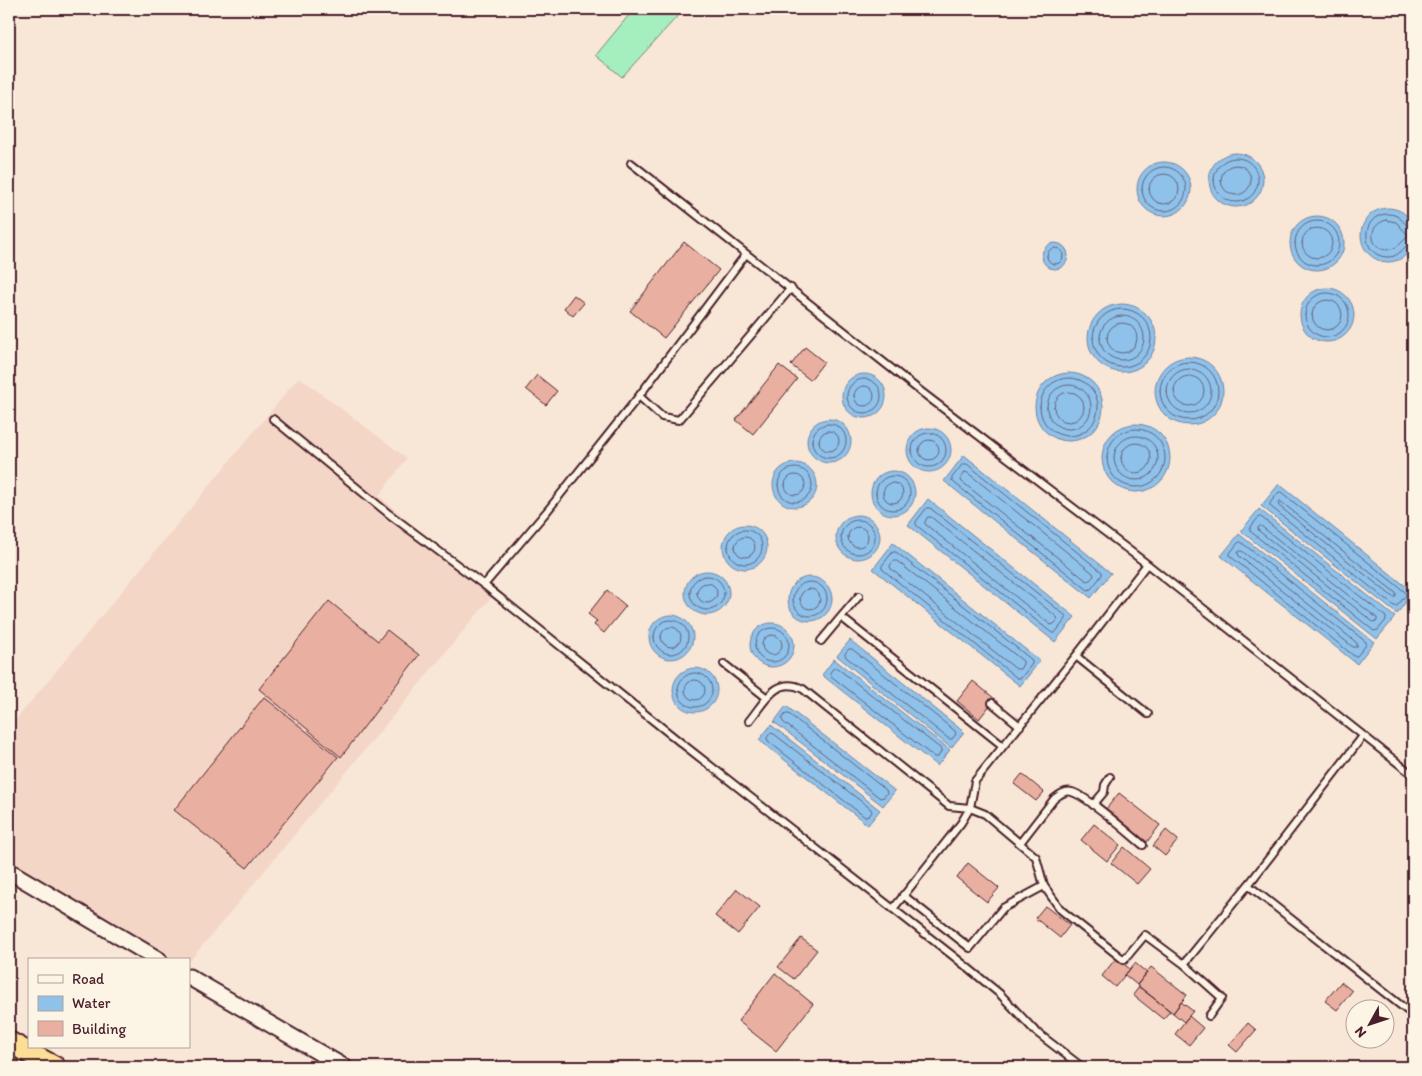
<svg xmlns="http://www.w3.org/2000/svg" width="1422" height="1076" font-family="Itim,sans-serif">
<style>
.built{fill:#f4d6c7}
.green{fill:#a5eebd;stroke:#788674}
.water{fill:#8ec2eb;stroke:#73819e}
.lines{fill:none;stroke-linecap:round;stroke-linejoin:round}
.shore{stroke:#656078;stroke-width:1}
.building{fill:#e9b0a1;stroke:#4a1f2b}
.service-casing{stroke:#4a1f2b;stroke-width:10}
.tertiary-casing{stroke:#4a1f2b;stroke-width:19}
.trunk-casing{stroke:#4a1f2b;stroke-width:24}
.service{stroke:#fcf5e5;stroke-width:6}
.tertiary{stroke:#fcf5e5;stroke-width:15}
.trunk{stroke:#fdde96;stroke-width:20}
</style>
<rect width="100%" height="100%" fill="#f8e7d7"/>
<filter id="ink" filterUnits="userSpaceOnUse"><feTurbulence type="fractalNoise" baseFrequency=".02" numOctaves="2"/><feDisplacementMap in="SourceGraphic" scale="10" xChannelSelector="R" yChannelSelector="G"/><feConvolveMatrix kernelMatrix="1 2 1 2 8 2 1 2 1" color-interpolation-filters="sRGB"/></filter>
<g filter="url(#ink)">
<path class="built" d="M299 377 407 458 379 496 494 594 189 962V960H148L9 875V728Z"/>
<path class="green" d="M634 9H684L622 77 596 55Z"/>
<path class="water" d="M1209 180a27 27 0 1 1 54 0a27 27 0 1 1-54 0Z
M1137 189a27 27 0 1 1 54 0a27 27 0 1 1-54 0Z
M1361 235a27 27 0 1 1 54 0a27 27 0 1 1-54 0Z
M1290 243a27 27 0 1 1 54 0a27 27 0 1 1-54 0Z
M1042 256a13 13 0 1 1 26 0a13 13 0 1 1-26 0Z
M1300 315a27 27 0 1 1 54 0a27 27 0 1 1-54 0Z
M1088 338a34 34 0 1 1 68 0a34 34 0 1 1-68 0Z
M1155 391a34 34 0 1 1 68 0a34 34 0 1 1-68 0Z
M1035 407a34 34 0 1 1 68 0a34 34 0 1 1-68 0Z
M842 396a22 22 0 1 1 44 0a22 22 0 1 1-44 0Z
M807 441a22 22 0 1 1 44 0a22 22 0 1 1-44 0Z
M1102 458a34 34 0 1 1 68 0a34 34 0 1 1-68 0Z
M907 450a22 22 0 1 1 44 0a22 22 0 1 1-44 0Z
M964 455 1111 573 1091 598 944 481Z
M773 485a22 22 0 1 1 44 0a22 22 0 1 1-44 0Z
M871 493a22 22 0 1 1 44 0a22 22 0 1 1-44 0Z
M1279 484 1413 592 1397 614 1261 506Z
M928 499 1075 617 1055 642 908 525Z
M1259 509 1395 617 1377 639 1241 531Z
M836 537a22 22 0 1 1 44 0a22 22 0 1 1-44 0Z
M723 547a22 22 0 1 1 44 0a22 22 0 1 1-44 0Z
M1239 534 1374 642 1357 664 1221 556Z
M893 543 1040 661 1020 686 873 569Z
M685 593a22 22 0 1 1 44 0a22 22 0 1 1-44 0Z
M788 599a22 22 0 1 1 44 0a22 22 0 1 1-44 0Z
M649 637a22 22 0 1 1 44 0a22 22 0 1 1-44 0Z
M750 645a22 22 0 1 1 44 0a22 22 0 1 1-44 0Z
M850 640 964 732 951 748 837 656Z
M834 659 950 750 937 766 822 675Z
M673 690a22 22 0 1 1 44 0a22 22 0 1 1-44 0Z
M786 706 895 791 883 806 774 722Z
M771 725 880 810 868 825 759 740Z"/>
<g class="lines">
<path class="shore" d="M1214 180a22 22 0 1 1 44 0a22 22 0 1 1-44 0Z
M1221 180a15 15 0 1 1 30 0a15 15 0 1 1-30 0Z
M1142 189a22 22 0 1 1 44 0a22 22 0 1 1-44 0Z
M1149 189a15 15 0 1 1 30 0a15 15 0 1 1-30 0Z
M1386 220 1396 222 1408 235C1382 272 1356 229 1386 220Z
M1295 243a22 22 0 1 1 44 0a22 22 0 1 1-44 0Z
M1302 243a15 15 0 1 1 30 0a15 15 0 1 1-30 0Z
M1413 228C1403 227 1402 213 1387 214 1360 215 1360 256 1387 257 1401 258 1403 244 1413 243
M1047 256a8 8 0 1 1 16 0a8 8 0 1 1-16 0Z
M1305 315a22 22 0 1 1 44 0a22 22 0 1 1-44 0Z
M1312 315a15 15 0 1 1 30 0a15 15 0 1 1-30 0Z
M1093 338a29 29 0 1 1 58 0a29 29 0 1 1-58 0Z
M1100 338a22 22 0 1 1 44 0a22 22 0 1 1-44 0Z
M1107 338a15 15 0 1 1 30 0a15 15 0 1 1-30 0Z
M1160 391a29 29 0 1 1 58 0a29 29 0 1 1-58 0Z
M1167 391a22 22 0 1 1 44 0a22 22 0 1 1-44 0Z
M1174 391a15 15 0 1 1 30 0a15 15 0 1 1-30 0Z
M1040 407a29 29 0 1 1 58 0a29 29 0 1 1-58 0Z
M847 396a17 17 0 1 1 34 0a17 17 0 1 1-34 0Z
M1047 407a22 22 0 1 1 44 0a22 22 0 1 1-44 0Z
M854 396a10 10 0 1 1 20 0a10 10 0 1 1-20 0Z
M1054 407a15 15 0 1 1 30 0a15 15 0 1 1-30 0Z
M812 441a17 17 0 1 1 34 0a17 17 0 1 1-34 0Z
M1107 458a29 29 0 1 1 58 0a29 29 0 1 1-58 0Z
M819 441a10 10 0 1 1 20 0a10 10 0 1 1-20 0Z
M912 450a17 17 0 1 1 34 0a17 17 0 1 1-34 0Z
M1114 458a22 22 0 1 1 44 0a22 22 0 1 1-44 0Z
M919 450a10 10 0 1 1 20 0a10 10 0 1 1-20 0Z
M1121 458a15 15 0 1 1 30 0a15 15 0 1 1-30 0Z
M963 464H967L1102 572V575L1091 589 1088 590 952 481V478Z
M778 485a17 17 0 1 1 34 0a17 17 0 1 1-34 0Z
M965 472 968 473 1093 573 1094 576 1090 580 1087 581 961 481V478Z
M785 485a10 10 0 1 1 20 0a10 10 0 1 1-20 0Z
M876 493a17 17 0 1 1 34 0a17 17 0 1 1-34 0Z
M883 493a10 10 0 1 1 20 0a10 10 0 1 1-20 0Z
M1281 492 1405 592 1406 595 1397 606H1394L1270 506V503L1278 493Z
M1280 501 1396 593V597H1393L1279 506 1278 503Z
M927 508H930L1066 616V619L1055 633H1052L916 525V522Z
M928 517H931L1057 617 1058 620 1054 624 1051 625 925 524V522Z
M1261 517 1386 617V620L1378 630 1374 631 1250 531V528L1258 518Z
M841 537a17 17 0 1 1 34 0a17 17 0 1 1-34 0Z
M1261 526 1377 618V621L1373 622 1259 531 1258 528Z
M848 537a10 10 0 1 1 20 0a10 10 0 1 1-20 0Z
M728 547a17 17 0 1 1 34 0a17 17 0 1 1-34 0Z
M735 547a10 10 0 1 1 20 0a10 10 0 1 1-20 0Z
M1241 542 1366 642V645L1357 656H1354L1230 556V553L1238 543Z
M1240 551H1242L1357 643V647H1353L1239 556 1238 553Z
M893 552H896L1032 660V664L1021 678H1017L882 569V566Z
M894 561H897L1023 661V664L1020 669H1016L891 569 890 566Z
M690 593a17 17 0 1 1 34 0a17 17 0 1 1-34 0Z
M793 599a17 17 0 1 1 34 0a17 17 0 1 1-34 0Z
M697 593a10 10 0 1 1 20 0a10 10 0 1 1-20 0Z
M800 599a10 10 0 1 1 20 0a10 10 0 1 1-20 0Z
M654 637a17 17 0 1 1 34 0a17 17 0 1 1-34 0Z
M661 637a10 10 0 1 1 20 0a10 10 0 1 1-20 0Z
M755 645a17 17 0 1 1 34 0a17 17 0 1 1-34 0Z
M762 645a10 10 0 1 1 20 0a10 10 0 1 1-20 0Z
M849 649H852L955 731 956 734 952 739H949L846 657 845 654Z
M834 668H837L941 749V752L938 757H934L831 676 830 673Z
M678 690a17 17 0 1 1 34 0a17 17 0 1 1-34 0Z
M685 690a10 10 0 1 1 20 0a10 10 0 1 1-20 0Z
M786 714H789L886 790 887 793 884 797 880 798 783 722 782 719Z
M771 733 774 734 871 809 872 812 869 816 865 817 768 741 767 738Z"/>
</g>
<path class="building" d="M684 242 719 270 664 338 630 311Z
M574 295 584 303 573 316 564 308Z
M805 347 824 362 810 380 791 365Z
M779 365 797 379 753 434 736 420Z
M537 375 557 391 546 405 526 389Z
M607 590 626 606 604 633 594 625 597 621 588 614Z
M329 601 378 641 387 630 419 655 341 757 259 689Z
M973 681 995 699 979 719 957 701Z
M264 697 338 757 247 868 174 810Z
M1022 774 1044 792 1036 801 1014 784Z
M1119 793 1160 825 1147 842 1106 809Z
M1094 824 1120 845 1107 861 1081 840Z
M1166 830 1178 840 1165 856 1153 846Z
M1124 847 1150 869 1137 884 1111 863Z
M968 863 999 888 987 902 957 878Z
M737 889 760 907 738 934 715 916Z
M1045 906 1070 925 1060 938 1035 918Z
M801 938 817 950 794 979 778 967Z
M1116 958 1130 969 1115 987 1102 976Z
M1135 963 1147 973 1137 985 1125 975Z
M1151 967 1187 995 1173 1013 1137 985Z
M775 973 813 1004 776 1051 738 1021Z
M1341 982 1352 991 1337 1010 1325 1001Z
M1139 987 1170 1011 1163 1019 1133 995Z
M1181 1002 1193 1011 1184 1022 1173 1013Z
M1189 1016 1203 1028 1189 1045 1175 1034Z
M1248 1023 1256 1030 1237 1052 1229 1045Z"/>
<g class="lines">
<defs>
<path id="service" d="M631 163 915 387 1147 564 1413 775
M746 254 639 396 548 510 484 585 680 742 952 955 1000 994 1035 1031 1082 1067
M639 396 662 417 679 420 791 288
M273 419 389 514 484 585
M841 617 859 596
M821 641 841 617 1003 746
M1076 656 1148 714
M724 664 767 698
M992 703 1020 726
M749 721C764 703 776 675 803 689L949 806 970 808 985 814 1036 857 1044 886 1061 910 1124 960 1145 935 1184 964
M1093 805 1104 792 1105 785 1110 777
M1020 843 1054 799C1059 795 1065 790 1072 792 1089 797 1127 832 1143 845
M1248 885 1413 1015
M903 895 970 948 1003 908 1044 886
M893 909 961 823 970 808 975 781 1076 656 1147 564
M1209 1016 1222 998 1184 964 1249 884 1363 736"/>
<path id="tertiary" d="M9 871 159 960
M189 977 344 1067"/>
<path id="trunk" d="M9 1042 55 1067"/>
</defs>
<use href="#service" class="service-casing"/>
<use href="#tertiary" class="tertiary-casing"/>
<use href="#trunk" class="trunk-casing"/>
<use href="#service" class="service"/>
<use href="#tertiary" class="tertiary"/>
<use href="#trunk" class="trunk"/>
</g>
</g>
<rect width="1422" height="1076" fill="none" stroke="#fcf5e5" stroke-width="30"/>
<rect x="15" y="15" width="1392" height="1046" fill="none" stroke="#4a1f2b" stroke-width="2" filter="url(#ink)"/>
<rect x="28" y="958" width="162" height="90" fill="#fcf5e5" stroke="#b59f9b"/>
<rect x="38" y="975" width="25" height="8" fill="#fcf5e5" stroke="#b59f9b"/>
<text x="72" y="984" font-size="15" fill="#4a1f2b">Road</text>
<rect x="38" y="996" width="25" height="15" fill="#8ec2eb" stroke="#b59f9b"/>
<text x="72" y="1008" font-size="15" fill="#4a1f2b">Water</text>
<rect x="38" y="1021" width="25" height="15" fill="#e9b0a1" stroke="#b59f9b"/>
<text x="72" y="1034" font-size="15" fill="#4a1f2b">Building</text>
<g transform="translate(1370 1024) rotate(230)"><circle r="24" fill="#fcf5e5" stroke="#b59f9b"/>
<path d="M0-4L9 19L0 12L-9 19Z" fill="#4a1f2b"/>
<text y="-8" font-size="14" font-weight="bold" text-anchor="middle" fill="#4a1f2b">N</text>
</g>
</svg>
